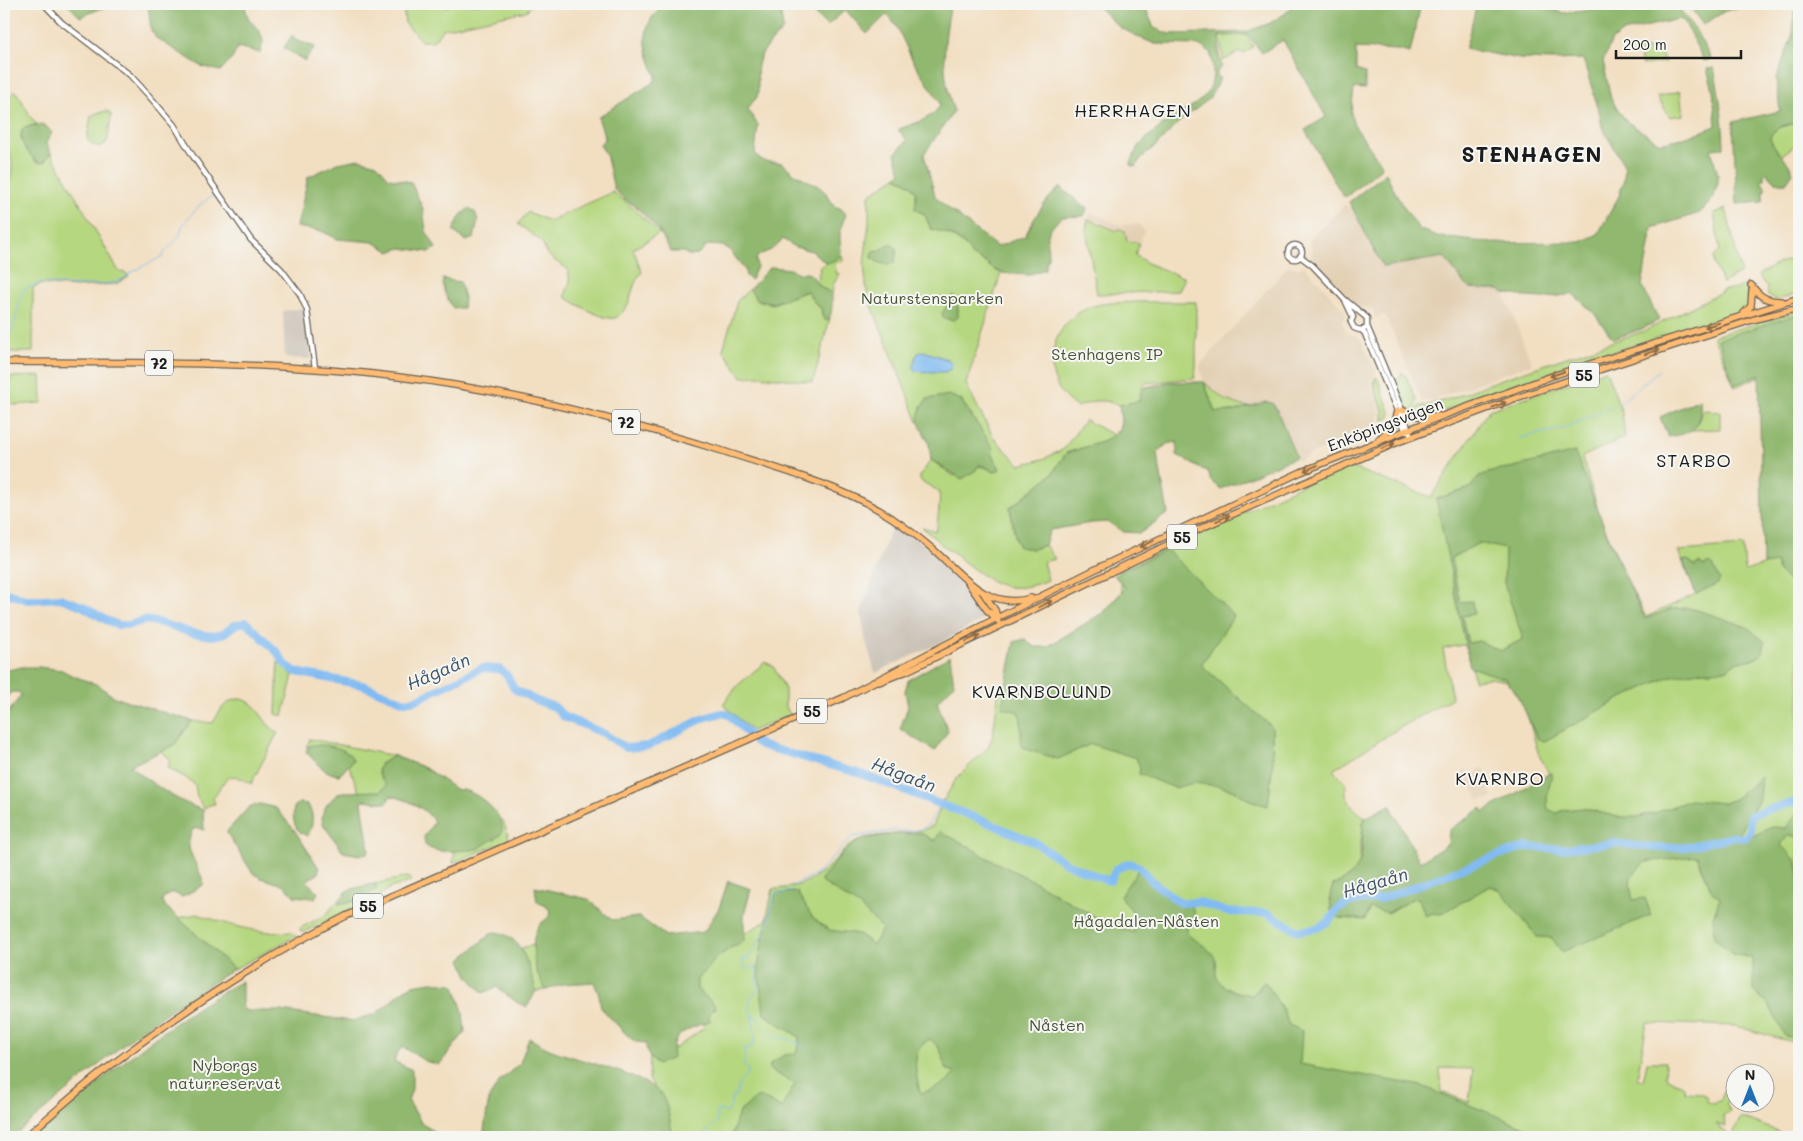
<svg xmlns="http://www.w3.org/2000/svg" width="1803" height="1141" font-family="Mali,sans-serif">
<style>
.built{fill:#e3d0b4}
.industrial{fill:#cbc3b8}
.green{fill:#b5d77f;stroke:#687a4e;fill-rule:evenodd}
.forest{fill:#90b86e;stroke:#566a45;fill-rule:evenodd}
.water{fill:#81bbf2;stroke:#4e6c87}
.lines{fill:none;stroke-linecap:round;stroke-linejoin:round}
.stream{stroke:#81bbf2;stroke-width:1}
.river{stroke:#81bbf2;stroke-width:8}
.minor-casing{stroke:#676056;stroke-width:7}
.major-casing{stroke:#676056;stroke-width:8}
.minor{stroke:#fff;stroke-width:4.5}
.major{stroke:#ffbb71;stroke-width:5.5}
.oneway{stroke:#8e6c46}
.labels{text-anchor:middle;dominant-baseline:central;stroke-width:4;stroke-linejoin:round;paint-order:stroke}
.shield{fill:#f6f6f2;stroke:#5d5d5c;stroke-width:1}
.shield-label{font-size:15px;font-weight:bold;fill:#1c1c1c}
.park-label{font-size:16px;fill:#4a543a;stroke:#f6f6f2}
.street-label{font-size:16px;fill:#1c1c1c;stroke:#f6f6f2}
.neighbourhood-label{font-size:18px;letter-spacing:1px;fill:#1c1c1c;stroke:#f6f6f2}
.water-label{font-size:18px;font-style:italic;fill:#3f5467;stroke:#f6f6f2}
.district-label{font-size:21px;font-weight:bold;letter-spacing:1px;fill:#1c1c1c;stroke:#f6f6f2}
</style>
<rect width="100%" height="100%" fill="#f6f6f2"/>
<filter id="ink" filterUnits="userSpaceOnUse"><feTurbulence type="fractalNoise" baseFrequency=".02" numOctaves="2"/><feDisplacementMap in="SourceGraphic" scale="10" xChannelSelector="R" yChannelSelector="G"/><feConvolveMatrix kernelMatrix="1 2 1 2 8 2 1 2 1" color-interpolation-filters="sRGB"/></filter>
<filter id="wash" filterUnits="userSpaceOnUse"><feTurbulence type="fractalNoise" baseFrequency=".0096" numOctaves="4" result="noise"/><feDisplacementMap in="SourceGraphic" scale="20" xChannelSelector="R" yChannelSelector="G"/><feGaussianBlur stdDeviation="1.12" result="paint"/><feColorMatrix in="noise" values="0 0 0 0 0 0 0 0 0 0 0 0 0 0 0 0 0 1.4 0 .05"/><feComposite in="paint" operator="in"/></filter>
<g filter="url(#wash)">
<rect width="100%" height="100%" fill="#f2dfc2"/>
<path class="built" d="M1345 204 1354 214 1383 267 1444 257 1470 288 1489 289 1498 290 1504 293 1532 364 1503 374 1434 400 1422 401 1386 316 1382 315 1375 318 1372 309 1358 307 1311 258 1312 249 1309 240Z
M1090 212 1120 225 1139 224 1144 231 1137 250H1097L1087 224Z
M1288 266 1297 268 1304 266 1346 312 1345 317 1342 322 1345 329 1347 333 1356 336 1361 340 1377 373 1370 380 1380 412 1376 424 1297 461 1277 410 1265 402 1235 411 1215 412 1201 374 1200 365Z
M1485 768 1492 798 1479 800 1463 771 1466 769 1469 776 1478 773V769Z"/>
<path class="industrial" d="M305 308 311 359 285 358 283 311Z
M893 522 918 540 946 564 976 598 984 612V616L982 620 938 644 875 673 865 638 861 612Z"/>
<path class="green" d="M403 4H436L448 7 450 4H533L526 11 443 29 433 41H421L405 23Z
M1246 35 1253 47 1245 53 1239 52 1223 61 1220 36Z
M1657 46 1665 62 1642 65 1638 52Z
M15 91C23 99 30 120 37 124L22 129 21 137 35 161 41 163 51 153 118 270 120 272 126 273 129 276 118 283 113 284 77 287 41 284 33 288V352H4V185L8 186C12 176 16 154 4 149V125L9 119V114L6 100Z
M1680 91 1683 115 1670 117 1657 97Z
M107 111 111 114V119L107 142C101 149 92 146 87 139L91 116 94 114Z
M1793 124 1799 126V142L1781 156 1770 140V135L1777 128Z
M896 177C913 185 919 188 915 209L925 215 931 229C957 235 963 244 983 262 988 263 994 270 1001 273L966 384 993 437 1020 465 1043 459 1064 449 1085 420 1113 435 1105 441 1066 453 1052 474 1010 508 1016 541 1032 549 1045 545 1055 559 1043 562 1048 580C1009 596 995 585 963 561 958 557 954 551 948 550L922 527 935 531 937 528C937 520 942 496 938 491 933 487 925 484 920 480V476L931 460 954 476C970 469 978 461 994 472L1000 469 992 455 993 448 961 400 921 406 918 422 867 293 864 265 869 222V195Z
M613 192C619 198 626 201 632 207 641 216 650 224 660 233L633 249 642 272C633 282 633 292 628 304 625 309 620 316 615 318 604 321 575 303 565 297L570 281 568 269 554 260 546 253 542 242 518 224 528 212 549 221Z
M1726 209 1741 273 1722 283 1714 263V257L1720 251 1714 213Z
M1088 219 1117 231 1119 229 1125 231 1127 241 1139 243 1135 255 1149 264 1185 278 1179 291 1097 294 1086 230Z
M842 255 843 261 837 262 835 265 837 274 840 273 833 285 832 294 822 288 817 282 819 278 818 274 820 271 819 267Z
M1799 256V293L1776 300 1768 296 1767 288 1758 275 1777 264Z
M1746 285 1750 304 1743 311 1583 361 1444 411 1428 414H1416L1417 408 1420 406H1425L1453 398 1493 382 1647 330 1725 290 1738 288Z
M750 289 756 300 773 304 807 291 815 303 821 308 822 317 828 320 830 318 813 382 759 376 742 377 723 350 737 301Z
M1136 302H1196V367L1195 378 1145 383 1142 388 1139 401 1119 405 1106 401H1095L1077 407C1035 381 1049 320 1093 306 1106 302 1123 303 1136 302Z
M1799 311V1044L1735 1026 1647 1023 1637 1078 1643 1081 1647 1062H1665L1666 1077 1684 1087 1685 1092 1700 1093 1706 1096 1708 1102 1714 1104 1721 1099 1725 1090 1730 1096 1726 1103 1730 1112 1723 1115 1726 1127 1716 1124 1731 1137H669L663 1103 649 1079 650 1055 676 1048 705 1027 694 999 693 978 714 951 766 921 773 889C800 888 815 880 834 861 841 854 847 845 857 841 882 831 909 837 933 826L943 801 942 800H944L956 779 988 747 993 735 999 688 1028 692 1122 594 1118 571 1297 487 1347 466 1431 497 1489 410 1606 370 1622 413 1625 437 1582 457 1600 516 1626 578 1646 617 1696 594 1678 551 1743 546 1745 571 1766 564 1762 375 1735 387 1713 336ZM1467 644 1474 680 1490 678 1507 681 1525 707 1538 752 1551 778 1479 818C1453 812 1460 838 1447 850 1441 856 1429 859 1422 862L1416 860 1359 866 1363 823 1365 818C1352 807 1344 801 1346 783L1333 770 1391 733 1452 698 1443 649ZM1440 1068 1473 1069 1469 1102 1442 1092Z
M1402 372 1407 378 1417 401 1413 412C1399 406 1394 385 1402 372Z
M41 376 42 403 14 405 9 401 10 377Z
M1377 377 1391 414 1389 418 1383 420C1386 405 1371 392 1375 378Z
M1204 382 1225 400 1243 406 1251 407 1235 411 1215 412Z
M1702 410 1720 411V429L1691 430 1699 420Z
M278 662 293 675 283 716 276 714Z
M765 662 773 666 785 689V707L791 715 752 731 723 704 738 685Z
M238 699C259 699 261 725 278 732L251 784C226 768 227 779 213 798L215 804 209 805 204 809 197 797 195 785 186 778 168 768 170 759 161 751 174 745 192 721 213 723C220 710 224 702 238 699Z
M310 739 395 756 380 764 381 779 387 785 379 792H359L349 766 352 763 309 746 306 748Z
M501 820H503L509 838 508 840 453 863 455 850 477 849 501 830Z
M408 877 411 881 410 882 390 888 378 897 304 932 301 931 300 928 324 916 337 902 339 904 353 902 376 885 374 884Z
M197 914C227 924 260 935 292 932L296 936 234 969 178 918Z
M534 945 537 971 546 990 536 991 528 965 521 948Z
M1741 1117 1792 1137H1733L1732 1136Z"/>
<path class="forest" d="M67 4H107L105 7 80 17Z
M148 4H246C243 22 261 25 263 41 263 44 261 49 260 53L238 47 232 59 220 71 201 66 156 38 151 30Z
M674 4H785L781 14 783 29C774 40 760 51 758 65 756 73 760 91 757 97 754 102 749 104 748 110L758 125 755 153 757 156 764 161 782 163 795 174 818 186 826 193 834 206 842 209 846 215C843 221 840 228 840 235 839 249 848 259 826 263L812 251 795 247 783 239 771 250 759 255 756 259 757 267 751 280 746 276 745 270 729 249 723 246 708 245 698 255 690 256 683 252H671L658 229 634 205 624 199 614 189 606 154 600 145 605 138 598 117 651 84 656 79V72H654C652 63 647 54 646 45 644 26 654 6 674 4Z
M804 4H951C943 39 941 76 954 111L924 154 935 196 944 205 997 247 1025 236C1035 217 1044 201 1060 187L1087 209 1084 216 1063 217 1059 219 1049 231 1047 237 1048 258 1046 262 1045 269 1028 275 1001 273 991 268 987 263 971 255C965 238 947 233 931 229L925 215 915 209C919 188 913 185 896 177L901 172 895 154 907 140 899 131V129C915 123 929 121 940 106L939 101 913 61 897 27 887 14 867 34 850 15 844 11 827 26Z
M1095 4H1144L1154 28 1169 34 1246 32 1270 23 1286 13 1293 4H1421L1410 53 1398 50 1356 48V70L1365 73V89L1354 88 1351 113 1354 125 1382 165 1381 168 1347 196H1343L1305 130 1326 117 1283 40 1262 53 1248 35 1219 36V55L1222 67 1217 71V76L1220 79 1209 99 1179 122 1157 145 1142 157 1135 167 1130 165C1133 159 1135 152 1138 148 1143 141 1151 134 1158 129 1188 103 1224 103 1210 52L1199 45 1155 44 1143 39 1119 27Z
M1477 4H1519L1539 6 1564 13 1584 11 1613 5 1642 8 1660 4H1676L1696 31 1711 59 1704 61 1684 21 1679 19 1623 32 1612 40 1603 61 1611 99 1626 121 1660 143 1687 137 1716 126 1713 89 1707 69 1714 68C1720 97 1723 118 1724 148L1711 149 1718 175V184L1711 201 1700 213 1652 228 1642 286 1659 320 1644 328 1613 339 1593 312 1573 294 1544 298 1526 297 1504 293 1498 290 1470 288 1462 281 1444 257 1383 267 1349 202 1386 173 1399 200 1419 229 1440 237 1493 243 1581 242 1598 234 1619 196 1624 179 1625 167 1602 127 1599 111 1583 59 1553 60 1520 59 1465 49Z
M1688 4H1756L1725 11 1703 25Z
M1795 4H1799V126C1789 121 1775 127 1770 137 1774 152 1789 159 1793 173L1786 183C1776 184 1773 181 1767 173L1764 174V179L1761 181 1766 188 1764 191 1763 202 1737 204 1733 122 1780 111 1776 79 1793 34Z
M292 35 295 40 315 47 305 61 284 48Z
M41 124 46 126 52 133 46 143 51 153 44 162 41 163C34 161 21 146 21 137 21 134 22 132 22 129L30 126Z
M359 159 377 164 389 178 411 182 423 209 426 231 436 248 429 252 401 248 389 252 386 249 373 242 338 239 321 231 297 227 308 177 338 163Z
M469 208 475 212 478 220 474 238 466 241 453 231 461 215Z
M887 245H892L897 248 895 262C888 266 878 264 872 258L873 251 881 250Z
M772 267 790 269 801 274C813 270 813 280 821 287 824 289 828 291 832 294 832 302 833 313 828 320H824L821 308 815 303 807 291 773 303 756 299 750 289 768 269Z
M443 279 460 282 464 298 463 308H453C447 299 442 291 443 279Z
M953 296H955L958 308V317L954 320 943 318 942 313C947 308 947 300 953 296Z
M1799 314V580L1789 581 1777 571V563L1763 565 1759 374 1734 385 1718 339Z
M1169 382H1204L1215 412 1235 411 1265 402 1272 403 1277 410 1296 457 1221 489 1211 481 1208 471 1199 468 1177 455V442L1167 444 1157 453 1168 513 1140 533 1123 532 1108 522 1091 523 1050 530 1045 545 1032 549 1019 547 1016 541 1010 508 1052 474 1066 453 1105 441 1119 430 1121 421 1119 405 1139 401 1142 388Z
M949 395 961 400 993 448 992 455 1000 469 994 472 986 467 979 465 975 471 962 479 931 460C930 455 930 449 929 444 921 424 911 420 927 399Z
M1700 399C1701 410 1700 427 1688 432 1682 435 1674 435 1668 437L1660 417Z
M1575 452 1612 547 1645 619 1671 609 1689 608 1707 613 1747 627 1765 642 1763 653 1757 658 1735 663 1726 670 1692 672 1668 677 1620 699 1543 742 1537 738 1521 702 1506 679 1470 667 1436 499 1470 488 1479 476 1501 469 1514 467ZM1479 543 1505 549 1504 583 1523 639 1500 651 1479 641 1468 643 1462 616 1474 614 1472 601 1460 602 1451 558Z
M1167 550 1234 616 1201 665 1272 727 1273 762 1268 806 1249 800 1235 791 1219 786 1194 783 1175 788 1139 774 1140 767 1136 758 1091 744 1058 759 1028 750 1021 745V719L1018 712 1002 707 1014 642 1025 639 1034 647H1047L1104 612 1125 588 1114 575Z
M1686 560 1690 561 1694 566 1699 563 1704 566 1709 563 1713 565 1720 580 1717 584 1696 594 1683 561Z
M950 656 954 684 937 702 948 731 935 751 900 729 908 707 905 691 908 680Z
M22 667H39L62 670 71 675 98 685 114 697 192 721 174 745 130 766C153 784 176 801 203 810L204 830 197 828 192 830C191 835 188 841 189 847 189 852 201 875 204 882L203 885 182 897 172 892 163 898 162 903 234 969 177 1005 131 1038 12 1137H4V719L21 695 19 692H11L4 702V671Z
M311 745C323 744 349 747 353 760L340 775C326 775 317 763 308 754L306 751Z
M395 756 425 768 457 790C472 786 512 818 500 835 497 838 493 840 490 841 484 845 479 849 472 850 458 850 436 855 425 845L424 837 434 822C427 808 405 798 390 796L387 803 363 800 362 802 369 849 368 853 360 855 343 852 323 824C319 811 331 797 342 792L380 791 386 785C373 769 377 764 395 756Z
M1550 773H1552C1550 786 1545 796 1548 809L1556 813 1564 810 1583 808 1618 817H1636L1655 813 1690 800 1724 803 1734 799 1761 777 1759 799 1740 833 1742 841 1772 827 1786 828 1799 811V837L1788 835 1781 845 1796 860 1799 873V1040L1785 1036 1768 1003 1753 991V958L1732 954 1714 937 1713 917 1720 898 1712 892 1697 856 1645 862C1629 879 1628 876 1633 900L1645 898 1651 915 1562 952 1552 938 1537 937 1500 890 1490 886 1441 914 1433 913 1426 916 1418 898 1412 899 1388 913 1370 908 1365 920 1338 918 1331 911 1330 895 1333 885C1367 872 1361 854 1363 823L1365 818 1390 805 1420 862 1448 844 1449 830 1482 808 1484 812Z
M299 803 307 804C315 813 313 825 308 836 294 832 292 820 294 807Z
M260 804 276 808 295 831 319 868 318 874 307 880 308 883 318 892 315 898 294 896 284 885 261 878 252 872 227 833 228 830 249 807Z
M940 832 959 841 991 860 1032 880 1099 919 1134 933 1133 912 1120 896 1140 867 1153 882 1179 903H1190L1195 915C1188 922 1185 925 1188 935 1196 941 1210 948 1215 958 1218 963 1215 969 1216 974 1218 989 1240 993 1252 995L1258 990 1262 983H1266L1283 1010 1289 1025 1302 1031 1300 1064 1422 1086 1532 1130 1547 1137H731L739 1112 759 1096 781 1108 795 1084 770 1070V1064L784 1055 795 1054 799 1045V1037L764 1014 758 967 764 933 776 893 797 892 813 918 829 930 859 934 873 945 882 929 859 906 820 881 838 858 852 845 864 838 897 834 921 833 935 841ZM930 1039C939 1046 945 1057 945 1069L955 1072C949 1083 932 1091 920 1093 916 1072 909 1051 930 1039Z
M728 881 751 889 744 915V940L737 946 732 947 715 959 709 968 697 979V989L716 1006 715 1009 712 1010 709 1015 710 1021C691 1028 669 1033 673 1058L658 1064C649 1058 646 1054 646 1043L636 1042 629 1037 601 1008 599 995 594 982 564 984 546 990C543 984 539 978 537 972 533 960 531 938 538 927 541 921 549 920 551 912L546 906 537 902 535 887 588 899 612 920 639 917 666 936 704 932 719 908Z
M372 884 376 885 377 889 349 903H337L348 890Z
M493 932C523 933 529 968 536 991L527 1007 518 1003 496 987 483 993 468 976 461 959Z
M242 981V1008L247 1011H281L352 1021 376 1014 405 989 413 985 431 982 452 984 455 986 463 1012 465 1032 439 1065 425 1061 403 1047 397 1053 394 1061 412 1070V1089L408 1100 422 1124 434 1131 437 1137H32C99 1083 166 1022 242 981Z
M529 1038C538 1043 547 1049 557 1052 582 1061 643 1075 660 1093 669 1104 670 1124 673 1137H483L489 1098 500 1081 520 1063Z"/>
<path class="water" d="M923 351 947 359 951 362 952 368 945 372C935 372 925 372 915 371L913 367 917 354Z"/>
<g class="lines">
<path class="stream" d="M9 334 12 331 23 290 40 283 77 286 112 283 121 280 130 273 163 256C166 248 173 245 178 238 180 235 180 231 182 227 188 217 205 197 216 195
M1619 404 1659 370
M1519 438 1562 429 1616 405
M792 886 818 873 852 837 896 830 912 831 921 829 928 825 940 805
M753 1015 759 1020 769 1034 797 1042 804 1049
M705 1137V1133L717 1122V1111L720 1110 727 1113 730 1109 732 1096H736L739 1084 748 1073V1069L743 1065 746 1059 744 1054 745 1048 752 1047 755 1038 752 1014 749 1007 751 997 759 989C756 982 757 975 756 967L753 966 749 969 745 968 742 960 749 958 758 942 766 932 775 894 793 891"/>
<path class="river" d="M4 592 28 600 60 598 82 606 106 620 118 625H129L145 620 161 623 192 633 212 636 223 634 235 625 246 622 277 652 285 664 296 672 362 685 405 702 416 700 482 668 499 669 507 675 514 689 537 701 555 707 564 717 603 733 626 748 648 746 704 718 718 714 724 713 730 716 756 742 763 746 861 774 979 819 1036 843 1066 863 1098 877 1110 881 1116 869 1129 863 1140 867 1153 882 1180 903 1199 902 1227 912 1267 913 1298 931 1317 928 1328 922 1339 908 1353 901 1381 899 1499 855 1526 847 1561 849 1614 843 1656 848 1686 847 1733 837 1745 838 1751 831 1750 816C1766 809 1783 806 1799 801"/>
</g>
</g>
<g filter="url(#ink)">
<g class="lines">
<defs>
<path id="minor" d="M44 4 61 22 130 75 151 98 174 125 193 156 251 240 281 269 300 294 307 310 315 368
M1288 252a7 7 0 1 1 14 0a7 7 0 1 1-14 0Z
M1300 256 1313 266 1344 299 1367 318V326L1402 410 1411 437
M1346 302 1353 317 1351 322 1354 328 1360 330 1364 329
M1362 330 1365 334 1406 432"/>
<path id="major" d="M1751 285C1760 297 1766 301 1782 301
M1744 313 1751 306 1752 291
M4 362C136 363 268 361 399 377 507 390 612 417 716 449 747 459 778 468 809 479 838 489 866 501 892 518 907 528 921 539 935 551 963 576 989 611 1031 598
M1402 410 1416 416H1441
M1379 439 1393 426 1397 411
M969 584 987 610 997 619
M984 594 995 610 998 621
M879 682 907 671 1206 526 1398 442 1516 398 1605 368 1752 320 1799 308
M25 1137C52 1115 78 1090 106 1069 182 1011 261 959 346 916L843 698 983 625 1100 567 1301 472 1445 415 1555 375 1799 298"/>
</defs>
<use href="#minor" class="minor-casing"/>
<use href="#major" class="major-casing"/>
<use href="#minor" class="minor"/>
<use href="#major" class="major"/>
</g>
<defs><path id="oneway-shaft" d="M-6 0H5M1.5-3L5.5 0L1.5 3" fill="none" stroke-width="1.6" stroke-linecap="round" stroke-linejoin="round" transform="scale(1.25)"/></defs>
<g class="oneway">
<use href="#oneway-shaft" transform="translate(1712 325) rotate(163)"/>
<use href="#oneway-shaft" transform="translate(1652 352) rotate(-18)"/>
<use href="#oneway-shaft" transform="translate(1557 374) rotate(161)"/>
<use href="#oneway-shaft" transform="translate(1499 405) rotate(-21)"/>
<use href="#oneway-shaft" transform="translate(1388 446) rotate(-24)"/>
<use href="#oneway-shaft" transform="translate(1311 468) rotate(158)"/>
<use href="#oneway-shaft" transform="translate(1223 518) rotate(-24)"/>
<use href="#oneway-shaft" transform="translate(1147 544) rotate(154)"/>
<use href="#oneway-shaft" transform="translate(1045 604) rotate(-26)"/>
<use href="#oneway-shaft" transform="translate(973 638) rotate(-26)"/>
</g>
</g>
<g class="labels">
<g class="shield">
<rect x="145" y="350.5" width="28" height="25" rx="4"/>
<rect x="1569" y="362.5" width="30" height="25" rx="4"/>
<rect x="612" y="409.5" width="28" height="25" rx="4"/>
<rect x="1167" y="524.5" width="30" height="25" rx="4"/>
<rect x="797" y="698.5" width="30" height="25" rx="4"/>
<rect x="353" y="893.5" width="30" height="25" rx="4"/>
</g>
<g class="shield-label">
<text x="159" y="363">72</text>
<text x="1584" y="375">55</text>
<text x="626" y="422">72</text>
<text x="1182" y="537">55</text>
<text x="812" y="711">55</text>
<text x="368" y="906">55</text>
</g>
<g class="park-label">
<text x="932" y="297">Naturstensparken</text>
<text x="1107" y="353">Stenhagens IP</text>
<text x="1146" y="920">Hågadalen-Nåsten</text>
<text x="1057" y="1024">Nåsten</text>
<text x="225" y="1064">Nyborgs<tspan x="225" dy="18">naturreservat</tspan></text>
</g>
<g class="street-label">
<text transform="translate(1385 424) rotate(-21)">Enköpingsvägen</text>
</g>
<g class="neighbourhood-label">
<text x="1133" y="110">HERRHAGEN</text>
<text x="1694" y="460">STARBO</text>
<text x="1042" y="691">KVARNBOLUND</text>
<text x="1500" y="778">KVARNBO</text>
</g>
<g class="water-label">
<text transform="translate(438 671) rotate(-23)">Hågaån</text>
<text transform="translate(904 774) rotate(21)">Hågaån</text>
<text transform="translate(1375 882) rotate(-16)">Hågaån</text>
</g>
<g class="district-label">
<text x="1532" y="153">STENHAGEN</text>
</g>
</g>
<rect width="1803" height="1141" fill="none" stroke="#f6f6f2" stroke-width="20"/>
<g transform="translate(1750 1088)"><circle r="24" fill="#f6f6f2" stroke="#9f9f9c"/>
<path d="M0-4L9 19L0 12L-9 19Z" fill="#1f6fb2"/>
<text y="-8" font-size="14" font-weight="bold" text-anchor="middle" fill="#1c1c1c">N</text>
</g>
<path d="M1616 50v8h125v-8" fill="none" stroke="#1c1c1c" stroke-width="2.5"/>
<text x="1623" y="50" font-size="15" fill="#1c1c1c" stroke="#f6f6f2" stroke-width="4" paint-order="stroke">200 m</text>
</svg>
